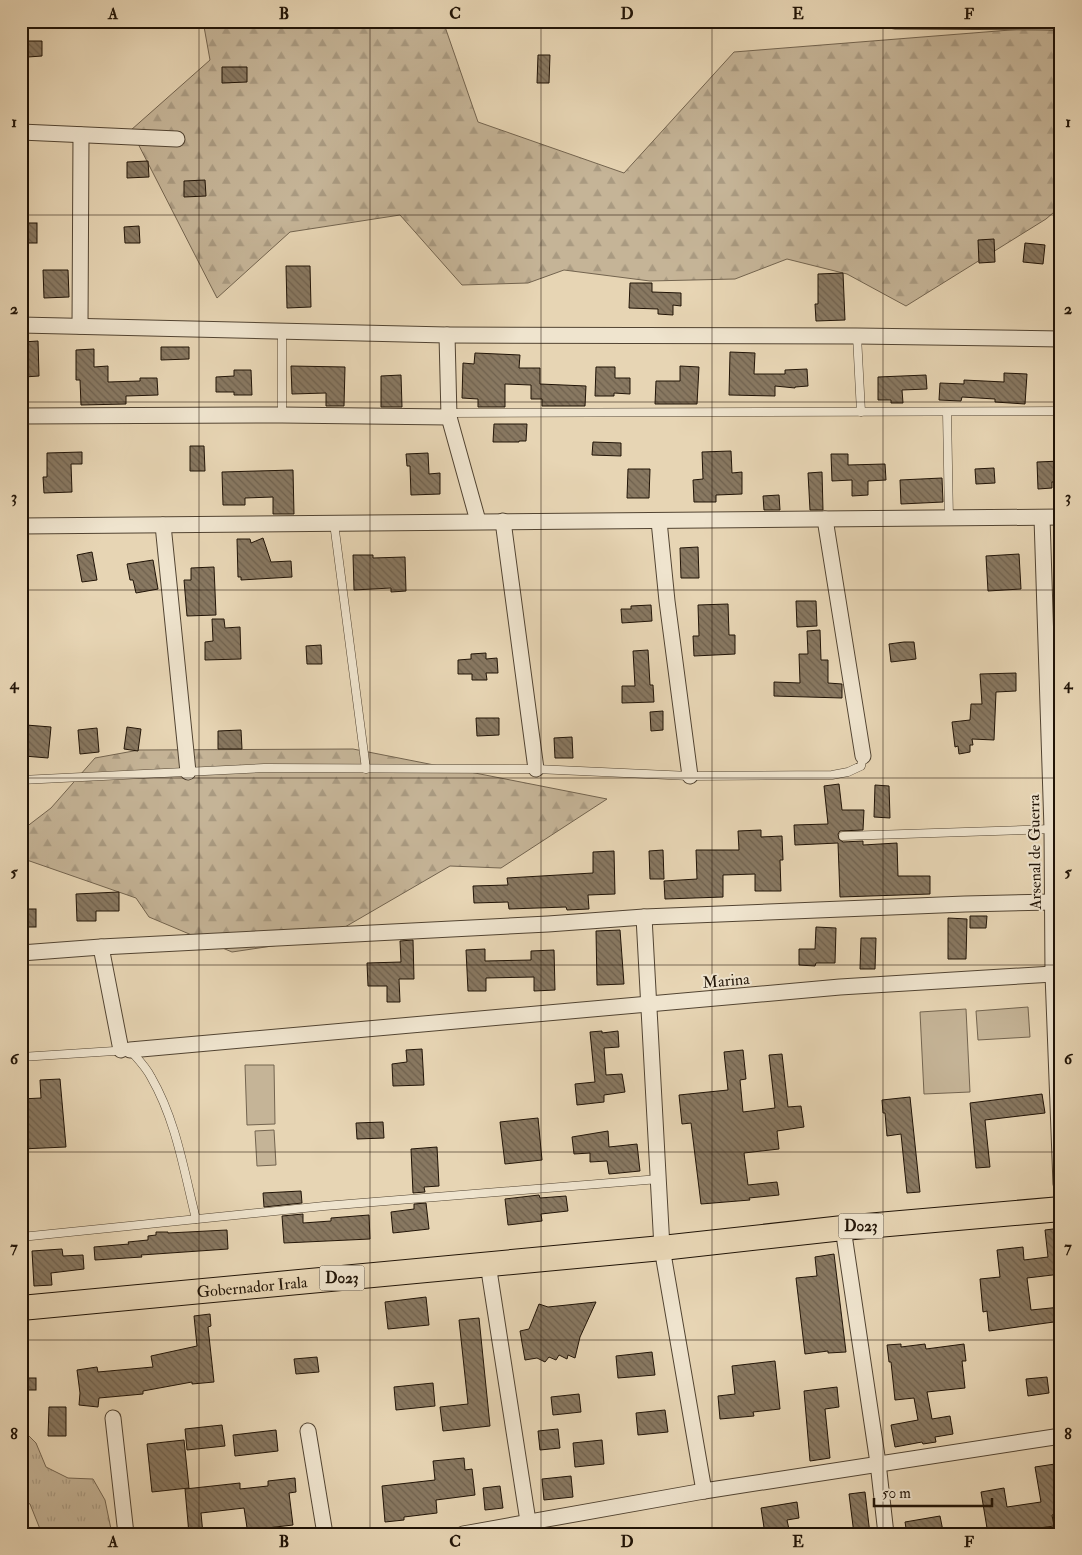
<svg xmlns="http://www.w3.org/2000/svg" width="1082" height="1555" viewBox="0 0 1082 1555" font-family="'IM FELL Double Pica',serif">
	<defs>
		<pattern id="grass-tufts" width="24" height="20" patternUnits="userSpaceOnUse" patternTransform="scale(1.25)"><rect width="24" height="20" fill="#c5b497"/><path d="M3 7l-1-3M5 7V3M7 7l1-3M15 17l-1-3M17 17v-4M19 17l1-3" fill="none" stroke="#a99a81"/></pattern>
		<pattern id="forest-firs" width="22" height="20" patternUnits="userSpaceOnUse" patternTransform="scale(1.25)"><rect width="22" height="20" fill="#c5b497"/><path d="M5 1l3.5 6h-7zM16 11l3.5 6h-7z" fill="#a99a81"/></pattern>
		<pattern id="building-back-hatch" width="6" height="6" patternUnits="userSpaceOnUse" patternTransform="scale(1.25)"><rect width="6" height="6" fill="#887861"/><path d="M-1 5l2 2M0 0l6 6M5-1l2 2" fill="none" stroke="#6f614e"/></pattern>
	</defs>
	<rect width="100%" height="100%" fill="#e7d5b4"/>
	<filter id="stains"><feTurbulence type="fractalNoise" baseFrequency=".004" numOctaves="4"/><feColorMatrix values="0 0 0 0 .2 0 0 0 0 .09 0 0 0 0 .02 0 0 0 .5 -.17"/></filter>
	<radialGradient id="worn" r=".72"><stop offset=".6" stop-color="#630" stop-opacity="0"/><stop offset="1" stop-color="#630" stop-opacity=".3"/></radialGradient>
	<path fill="url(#grass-tufts)" stroke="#73644f" d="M21,1428L36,1443L46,1467L68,1478L93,1479L105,1500L112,1534H42L30,1504L21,1499Z"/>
	<g fill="url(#forest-firs)" stroke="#73644f">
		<path d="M203,21H443L478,122L624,173L734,52L1023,29L1061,30V206L1046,219L906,306L847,274L787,259L735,279L650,281L564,270L528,283L462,285L400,215L290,232L217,298L131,130L210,60Z"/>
		<path d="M353,749L607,799L501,868L450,866L326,938L232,952L149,917L136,898L21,858V831L51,808L95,758L139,750Z"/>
	</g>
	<g fill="#c5b497" stroke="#73644f">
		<path d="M1028,1007L1030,1037L978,1040L976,1011Z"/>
		<path d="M966,1009L970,1092L924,1094L920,1012Z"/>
		<path d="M245,1065H274L275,1124L247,1125Z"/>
		<path d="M274,1130L276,1165L257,1166L255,1131Z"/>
	</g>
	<g fill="url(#building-back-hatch)" stroke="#211407">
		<path d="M28,41H42V56L28,57Z"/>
		<path d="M538,55H550L549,83H537Z"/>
		<path d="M222,67H247V82L222,83Z"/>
		<path d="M148,161L149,177L127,178V162Z"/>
		<path d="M205,180L206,196L184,197V181Z"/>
		<rect x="21" y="223" width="16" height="20"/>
		<path d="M139,226L140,243H125L124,227Z"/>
		<path d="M994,239L995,262L979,263L978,240Z"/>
		<path d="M1025,243L1045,245L1043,264L1023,262Z"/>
		<path d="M286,266H310L311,307L287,308Z"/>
		<path d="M43,270H68L69,297L44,298Z"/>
		<path d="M843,273L845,320L816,321L815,304H818V274Z"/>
		<path d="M630,283H652V292L681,293V306L673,305V315L658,314V309L629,308Z"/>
		<path d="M38,341L39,376L24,377L23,342Z"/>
		<path d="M161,347H189V359L161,360Z"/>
		<path d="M94,349V367L108,366V382L140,381V378H157L158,395L126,396V404L81,405L80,380H76V350Z"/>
		<path d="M730,352L755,353L754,374H785V370L807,369L808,386L795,387V388L775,386V396L729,395Z"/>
		<path d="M475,353L520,355L519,368H540V384L586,386L585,406H542V399H531V385L505,384V407H478V399L462,398L463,363L474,364Z"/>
		<path d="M291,366L345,367L344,406H326V393L292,394Z"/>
		<path d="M680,366L699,367L697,404H655L656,381H680Z"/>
		<path d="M596,367H615V378H630V394L614,393V396H595Z"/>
		<path d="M234,370H251L252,395H234V392H216V377L234,376Z"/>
		<path d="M1004,373L1027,374L1025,404L995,402V399L962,397L961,401L939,400L940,383L964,384V380L1004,382Z"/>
		<path d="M401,375L402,407H381V376Z"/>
		<path d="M926,375L927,389L902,390L903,403H891V400H878V377Z"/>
		<path d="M494,424H527L526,441H519V442H493Z"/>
		<path d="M593,442L621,443V456L592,455Z"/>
		<path d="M190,446H204L205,471H190Z"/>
		<path d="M731,451L732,473L742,472V494L716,495V502H694L693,480L703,479L702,452Z"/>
		<path d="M82,452V464H71L72,492L44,493L43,477H47V453Z"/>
		<path d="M428,453L429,474L440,473V494L411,495L410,466H407L406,454Z"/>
		<path d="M831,454H848V465L885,464L886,480L868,481V495L852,496V480L832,481Z"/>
		<path d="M1061,461V482H1052V488L1038,489L1037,462Z"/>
		<path d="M994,468L995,483L976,484L975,469Z"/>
		<path d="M628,469H650L649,498H627Z"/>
		<path d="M293,470L294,514H273V497L245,498V505H223L222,472Z"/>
		<path d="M822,472L823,510H810L808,473Z"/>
		<path d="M942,478L943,502L901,504L900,480Z"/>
		<path d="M779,495L780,510H764L763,496Z"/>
		<path d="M263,538L271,562L291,561L292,577L241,580V577H238L237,539H250L251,543Z"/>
		<path d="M698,547L699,578H681L680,548Z"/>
		<path d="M92,552L97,580L82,582L77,555Z"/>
		<path d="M1019,554L1021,589L988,591L986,556Z"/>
		<path d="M353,555H373V558L405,557L406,591L391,592V588L354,590Z"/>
		<path d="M153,560L158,589L136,593L133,580H130L127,564Z"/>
		<path d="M214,567L216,615L187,616L184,580H191V568Z"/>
		<path d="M796,601H816L817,626L797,627Z"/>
		<path d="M728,604L729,635H735V654L694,656L693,636H699L698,605Z"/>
		<path d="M651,605L652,621L622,623L621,609H631V606Z"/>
		<path d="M212,619H224L225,628L240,627L241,659L205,660V642L213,641Z"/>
		<path d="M820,630L821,660H828V683L842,684V698L774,696V682L800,683L799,654H808L807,631Z"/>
		<path d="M904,642H914L916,659L891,662L889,644Z"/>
		<path d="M321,645L322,664H307L306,646Z"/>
		<path d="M648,650L650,685H653L654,702L622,703V686H635L633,651Z"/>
		<path d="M486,653V659L497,658L498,673H486L487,680H472V674H458V660L471,659V654Z"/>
		<path d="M1016,673V691L996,692L994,740L972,739L973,745H970V752L959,754L958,746L955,747L952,722L970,720L971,704H982L980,674Z"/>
		<path d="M663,711V730L651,731L650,712Z"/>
		<path d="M476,718H499V735L477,736Z"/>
		<path d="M26,725L51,727L48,758L24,756Z"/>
		<path d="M127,727L141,729L138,751L124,749Z"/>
		<path d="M97,728L99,752L80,754L78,730Z"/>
		<path d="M241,730L242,749H218V731Z"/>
		<path d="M572,737L573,758H555L554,738Z"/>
		<path d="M839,784L842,810H864L863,830L840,831L838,834L839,839L843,842L863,841V845L897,843L898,876H930V894L840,897L838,843L795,845L794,825L828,824L824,786Z"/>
		<path d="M875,785L889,786L890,818L874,817Z"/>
		<path d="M761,830V837L782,836L783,860H780L781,891H755V874L723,875V897L665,899L664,881L697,879L696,850H739L738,831Z"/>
		<path d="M663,850L664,879H650L649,851Z"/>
		<path d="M614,851L615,894L588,895L589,909L567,910L566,907L509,909L508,902L474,903L473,886L508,885L507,878L593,873V852Z"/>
		<path d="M119,892V911H96V921H77L76,894Z"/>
		<rect x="21" y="909" width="15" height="18"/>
		<path d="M970,916H987L986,928H970Z"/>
		<path d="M948,918L967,919L966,959H948Z"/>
		<path d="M816,927L836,928L835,963H816L815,966L799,965V949H815Z"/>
		<path d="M620,930L624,984L597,985L596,931Z"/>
		<path d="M861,938H876L875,969H860Z"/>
		<path d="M413,940L414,979H399L400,1002H387V986H368L367,963L401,962L400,941Z"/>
		<path d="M485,949V961L531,960V951L554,950L555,990L534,991V977L486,978V991H468L466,950Z"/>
		<path d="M602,1031V1033L618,1031L619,1047L604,1048L606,1075L622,1074L625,1092L604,1095V1102L577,1105L575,1084L595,1082L590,1032Z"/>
		<path d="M422,1049L424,1085L393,1086L392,1064L407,1062L406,1050Z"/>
		<path d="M743,1050L746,1079L740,1080L743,1112L775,1108L769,1055L782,1054L788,1107L801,1106L804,1127L777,1131L779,1149L744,1153L748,1185L777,1182L779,1195L749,1198L750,1200L701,1204L691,1123L682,1124L679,1095L728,1090L724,1052Z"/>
		<path d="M60,1079L66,1147L21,1149V1099L41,1098L40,1080Z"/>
		<path d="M1042,1094L1045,1113L985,1120L990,1167L976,1168L970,1103Z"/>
		<path d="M910,1097L920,1192L907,1193L901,1134L887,1136L885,1113H883L882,1100Z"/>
		<path d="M538,1118L542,1160L505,1164L500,1122Z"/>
		<path d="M383,1122L384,1138L357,1139L356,1123Z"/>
		<path d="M608,1131L609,1147L637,1144L640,1171L609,1174L607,1161L590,1162V1153L574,1154L572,1137Z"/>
		<path d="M437,1147L439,1186L424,1187L425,1192L413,1193L411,1149Z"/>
		<path d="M301,1191L302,1203L264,1207L263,1193Z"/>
		<path d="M539,1195L540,1198L566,1196L568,1211L541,1214L542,1221L508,1225L505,1199Z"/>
		<path d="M426,1203L429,1229L393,1233L391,1212L414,1209V1204Z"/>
		<path d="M303,1214V1223L331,1221V1218L369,1215L370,1239L284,1243L282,1216Z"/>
		<path d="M1061,1228V1274L1027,1278L1031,1310L1061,1307V1321L989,1331L987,1311L983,1312L980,1279L1000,1277L997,1250L1023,1247L1024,1260L1048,1257L1045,1230Z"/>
		<path d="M227,1230L228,1249L141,1255L142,1257L95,1260L94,1247L129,1244L128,1242L148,1240V1236L156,1235V1232H168V1233Z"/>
		<path d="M62,1249L63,1256L83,1255L84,1269L51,1273L52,1285L34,1286L32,1251Z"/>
		<path d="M834,1254L846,1352L828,1353V1351L805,1354L796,1278L817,1276L815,1257Z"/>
		<path d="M426,1297L429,1325L388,1329L385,1302Z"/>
		<path d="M596,1302L580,1337L575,1358L568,1355L567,1359L559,1355L556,1360L549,1357L545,1362L537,1358L525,1360L520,1331L529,1329L539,1304L548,1307Z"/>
		<path d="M210,1314L211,1326L208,1327L214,1382L192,1384V1382L143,1391V1394L99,1398L98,1407L79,1405L80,1393L77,1370L97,1367L98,1372L153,1367L151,1356L197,1346L194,1316Z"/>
		<path d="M479,1318L490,1426L443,1431L440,1407L468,1404L459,1320Z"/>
		<path d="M901,1344V1347L925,1344L926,1349L964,1344L966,1361H962L965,1388L927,1392L932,1419L950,1416L953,1434L935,1437L936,1442L923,1444L922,1442L895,1447L891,1425L918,1420L914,1398L895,1400L891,1362H889L887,1345Z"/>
		<path d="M652,1352L655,1375L618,1378L616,1356Z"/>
		<path d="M317,1357L319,1372L296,1374L294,1359Z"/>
		<path d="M775,1361L780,1409L753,1412L754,1416L720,1419L718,1396L735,1394L732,1366Z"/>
		<path d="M1047,1377L1049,1393L1028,1396L1026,1379Z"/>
		<rect x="21" y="1378" width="15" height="12"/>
		<path d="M433,1383L435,1406L396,1410L394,1387Z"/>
		<path d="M837,1387L839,1407L825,1409L830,1458L810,1461L804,1391Z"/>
		<path d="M579,1394L581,1412L553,1415L551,1397Z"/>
		<path d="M49,1407H66V1436H48Z"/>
		<path d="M665,1410L668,1432L638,1435L636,1413Z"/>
		<path d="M222,1425L225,1446L187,1450L185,1429Z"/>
		<path d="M558,1429L560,1448L540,1450L538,1431Z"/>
		<path d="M276,1430L278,1451L235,1456L233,1435Z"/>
		<path d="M184,1440L189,1488L152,1492L147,1444Z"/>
		<path d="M602,1440L604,1464L575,1467L573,1443Z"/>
		<path d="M464,1458L465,1470L472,1469L475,1495L436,1500L437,1513L404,1517V1520L385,1522L382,1486L435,1480L433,1461Z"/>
		<path d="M1055,1464L1061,1493V1513L1052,1515L1054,1526L1039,1528L1040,1534H988L981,1492L1004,1488L1007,1507L1041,1502L1035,1467Z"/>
		<path d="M571,1476L573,1497L544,1500L542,1479Z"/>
		<path d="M295,1478L296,1492L289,1493L293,1525L267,1528L268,1534H248L244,1508L201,1513L203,1534H189L185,1489L240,1483V1489L268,1486V1481Z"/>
		<path d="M500,1486L503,1508L485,1510L483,1488Z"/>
		<path d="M865,1492L870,1534H854L849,1494Z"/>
		<path d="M797,1502L799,1518L787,1520L790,1534H765L761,1508Z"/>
		<path d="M940,1516L943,1531L929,1534H907L905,1522Z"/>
	</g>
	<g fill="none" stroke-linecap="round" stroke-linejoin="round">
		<g stroke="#524432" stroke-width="9">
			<g id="service">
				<path d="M857,336L861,412"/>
				<path d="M947,412L949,519"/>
				<path d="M449,413L1061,411"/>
				<path d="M282,415V332"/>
				<path d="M334,523L366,769"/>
				<path d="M21,780L264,768L536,769L690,776L832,775L848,772L861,766L863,756"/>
				<path d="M843,836L1052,829"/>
				<path d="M21,1057L130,1050C137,1058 146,1067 151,1077C176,1120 184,1171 196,1219"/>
				<path d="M21,1237L324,1206L659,1179"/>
			</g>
		</g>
		<g stroke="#524432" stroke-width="17">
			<g id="minor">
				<path d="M895,21L1061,22"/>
				<path d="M21,132L177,139"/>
				<path d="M21,325L447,335L857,336L1061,339"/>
				<path d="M80,326L81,135"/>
				<path d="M447,335L449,417L478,521"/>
				<path d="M21,416L282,415L449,417"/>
				<path d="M1042,518L1052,829L1053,974L1061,1184"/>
				<path d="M825,519L863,756"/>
				<path d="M503,521L536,769"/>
				<path d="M659,521L667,601L690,776"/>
				<path d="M163,525L188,772"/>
				<path d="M21,526L1061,517"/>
				<path d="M644,917L662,1248L704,1491"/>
				<path d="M101,947L121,1050"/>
				<path d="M21,953L101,947L548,924L644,917L965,904L1053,902"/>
				<path d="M130,1050L840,987L1053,974"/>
				<path d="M843,1228L878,1463L886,1534"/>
				<path d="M488,1264L530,1534"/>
				<path d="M113,1418L126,1534"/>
				<path d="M308,1431L325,1534"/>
				<path d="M463,1534L704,1491L1061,1436"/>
			</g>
		</g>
		<g stroke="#211407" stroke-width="26">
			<g id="primary">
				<path id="s1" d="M21,1308L662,1248L843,1228L1061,1209"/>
			</g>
		</g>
		<use href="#service" stroke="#efe4ce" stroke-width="8"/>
		<use href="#minor" stroke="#efe4ce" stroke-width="15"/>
		<use href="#primary" stroke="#e7d5b4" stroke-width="24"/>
	</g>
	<path fill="none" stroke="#211407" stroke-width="1" stroke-opacity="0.55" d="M199,21V1534M370,21V1534M541,21V1534M712,21V1534M883,21V1534M21,215H1061M21,402H1061M21,590H1061M21,778H1061M21,965H1061M21,1152H1061M21,1340H1061"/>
	<g text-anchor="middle" stroke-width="4" stroke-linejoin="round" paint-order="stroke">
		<g fill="#efe4ce" stroke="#5f5243" stroke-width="1">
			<rect x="838.5" y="1213.5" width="45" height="25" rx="4"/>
			<rect x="319.5" y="1265.5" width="45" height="25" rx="4"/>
		</g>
		<g font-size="15" font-weight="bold" fill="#211407">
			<text x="861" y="1231">D023</text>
			<text x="342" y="1283">D023</text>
		</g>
		<g font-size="16" fill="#211407" stroke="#efe4ce">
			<text transform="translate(1034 852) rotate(-91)" y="6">Arsenal de Guerra</text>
			<text transform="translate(726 980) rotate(-5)" y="6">Marina</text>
			<text dy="6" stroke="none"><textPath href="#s1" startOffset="232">Gobernador Irala</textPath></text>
		</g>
	</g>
	<rect width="1082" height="1555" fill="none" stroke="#e7d5b4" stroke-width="55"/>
	<path d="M874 1498v8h118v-8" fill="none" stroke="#211407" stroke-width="2.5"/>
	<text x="882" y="1498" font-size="15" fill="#211407" stroke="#efe4ce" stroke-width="4" paint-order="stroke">50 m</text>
	<rect x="28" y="28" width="1026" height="1500" fill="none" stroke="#211407" stroke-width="2"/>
	<g font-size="16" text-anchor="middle" font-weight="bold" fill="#211407">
		<text x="113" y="19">A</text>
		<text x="284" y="19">B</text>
		<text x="455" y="19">C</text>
		<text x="627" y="19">D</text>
		<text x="798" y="19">E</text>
		<text x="969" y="19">F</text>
		<text x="14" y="127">1</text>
		<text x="1068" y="127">1</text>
		<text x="14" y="314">2</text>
		<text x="1068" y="314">2</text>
		<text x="14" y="502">3</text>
		<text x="1068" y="502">3</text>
		<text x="14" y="689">4</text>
		<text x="1068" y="689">4</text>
		<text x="14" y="877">5</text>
		<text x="1068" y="877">5</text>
		<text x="14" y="1064">6</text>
		<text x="1068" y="1064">6</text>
		<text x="14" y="1252">7</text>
		<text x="1068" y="1252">7</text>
		<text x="14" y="1439">8</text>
		<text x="1068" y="1439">8</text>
		<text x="113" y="1547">A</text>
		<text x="284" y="1547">B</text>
		<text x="455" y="1547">C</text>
		<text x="627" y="1547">D</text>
		<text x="798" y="1547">E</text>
		<text x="969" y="1547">F</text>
	</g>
	<rect width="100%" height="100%" filter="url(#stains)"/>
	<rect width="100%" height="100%" fill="url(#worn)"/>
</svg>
